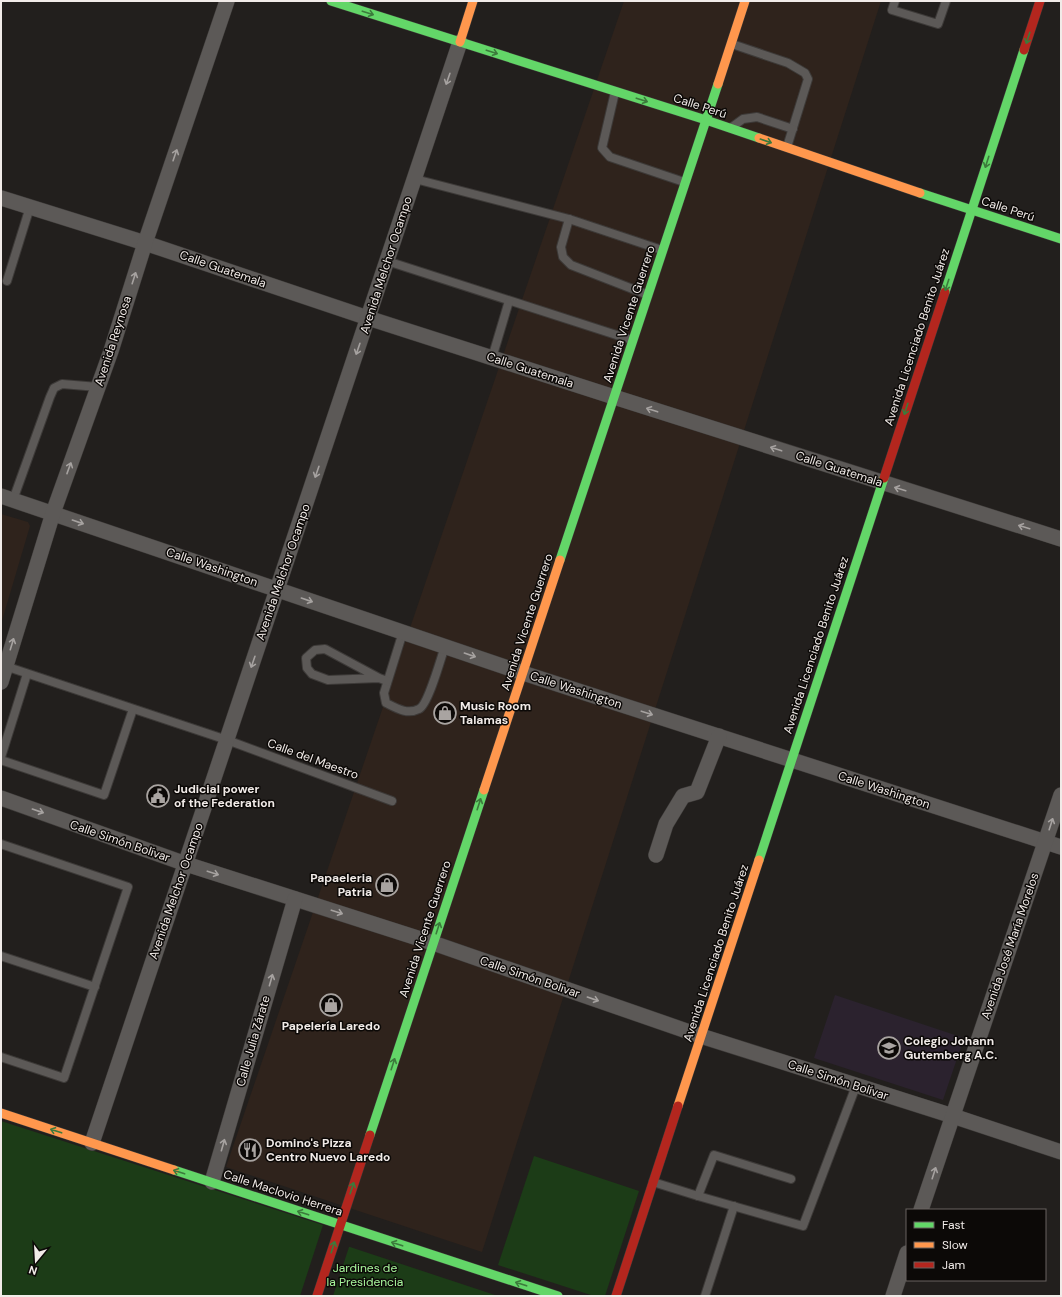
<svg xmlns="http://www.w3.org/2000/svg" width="1062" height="1297" viewBox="0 0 1062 1297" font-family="'DM Sans',sans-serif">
	<rect width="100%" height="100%" fill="#221f1d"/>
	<g fill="#2f231c">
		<path d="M624,1H881L482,1252L226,1167Z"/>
		<path d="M1,514L28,522L30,526L1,624Z"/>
	</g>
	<path fill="#2b222e" d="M835,995L964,1038L943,1100L814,1058Z"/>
	<g fill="#1c3c17">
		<path d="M1,1121L323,1225L300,1296H1Z"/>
		<path d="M534,1156L639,1191L605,1296H594L498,1265Z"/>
		<path d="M349,1247H350L498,1296H333Z"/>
	</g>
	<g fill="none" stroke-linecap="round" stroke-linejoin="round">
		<g stroke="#3d3a38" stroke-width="10">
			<g id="lane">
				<path d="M895,1L892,10L938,24L946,1"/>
				<path d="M732,44L788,63L805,73L808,79L787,147"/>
				<path d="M615,92L602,148L610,157L684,182"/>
				<path d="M732,127L743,119L757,117L793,129"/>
				<path d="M415,179L569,219L662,250"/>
				<path d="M569,219L561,247L563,257L571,265L648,295"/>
				<path d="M387,261L632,340"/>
				<path d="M7,281L30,207"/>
				<path d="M492,358L509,301"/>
				<path d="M13,500L50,397L54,388L62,384L98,387"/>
				<path d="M403,632L384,693L386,703C396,708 407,715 419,709C428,705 441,658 445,646"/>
				<path d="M5,666L227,740L392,801"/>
				<path d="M379,678L328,680L312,674L307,668L306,658L315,650L325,649L379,678L387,681"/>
				<path d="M1,757L27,674"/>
				<path d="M1,760L104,795L133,709"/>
				<path d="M1,844L128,887L64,1078L1,1057"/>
				<path d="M1,956L95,987"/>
				<path d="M791,1179L714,1155L698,1196L803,1226L856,1086"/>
				<path d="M653,1182L698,1196"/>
				<path d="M705,1296L734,1206"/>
			</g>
		</g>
		<g stroke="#3d3a38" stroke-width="16">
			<g id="street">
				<path d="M1,198L145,243L368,318L614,397L1061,539"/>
				<path d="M1,496L523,673L1061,847"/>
				<path d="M1,682L53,513L111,351L145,243L227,1"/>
				<path d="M1,798L186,864L433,943L701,1036L953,1116L1061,1152"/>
				<path d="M656,855L666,824L683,796L697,792L719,736"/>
				<path d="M92,1143L460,42"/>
				<path d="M212,1182L295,899"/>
				<path d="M921,1210L1061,795"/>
				<path d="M893,1296L907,1253"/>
			</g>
		</g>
		<g stroke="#3d3a38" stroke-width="10">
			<g id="fast">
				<path d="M331,1L706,120L759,138"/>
				<path d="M920,193L1061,239"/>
				<path d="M945,292L1024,50"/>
				<path d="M560,560L718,84"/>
				<path d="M759,860L884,478"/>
				<path d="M370,1135L484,790"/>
				<path d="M174,1170L558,1296"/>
			</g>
		</g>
		<g stroke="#3d3a38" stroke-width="10">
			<g id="slow">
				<path d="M460,42L473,1"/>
				<path d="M718,84L745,1"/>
				<path d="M759,138L920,193"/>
				<path d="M484,790L560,560"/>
				<path d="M678,1106L759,860"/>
				<path d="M1,1113L174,1170"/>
			</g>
		</g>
		<g stroke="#3d3a38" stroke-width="10">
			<g id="jam">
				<path d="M1024,50L1040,1"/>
				<path d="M884,478L945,292"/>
				<path d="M317,1296L370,1135"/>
				<path d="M616,1296L678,1106"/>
			</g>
		</g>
		<use href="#lane" stroke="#5c5957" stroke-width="8"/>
		<use href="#street" stroke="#5c5957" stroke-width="15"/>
		<use href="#fast" stroke="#63d668" stroke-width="9"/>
		<use href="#slow" stroke="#ff974d" stroke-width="9"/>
		<use href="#jam" stroke="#b3261e" stroke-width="9"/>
	</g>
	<defs><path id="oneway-shaft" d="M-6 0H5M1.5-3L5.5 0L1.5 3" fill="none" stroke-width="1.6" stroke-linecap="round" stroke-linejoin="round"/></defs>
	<g stroke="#3c7a3c">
		<use href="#oneway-shaft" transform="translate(368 13) rotate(18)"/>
		<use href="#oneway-shaft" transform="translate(1028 38) rotate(108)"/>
		<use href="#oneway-shaft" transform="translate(492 52) rotate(18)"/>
		<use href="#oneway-shaft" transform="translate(642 100) rotate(18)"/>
		<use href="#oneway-shaft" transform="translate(766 141) rotate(19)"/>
		<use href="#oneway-shaft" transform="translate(987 162) rotate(108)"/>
		<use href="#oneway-shaft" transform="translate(947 285) rotate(108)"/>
		<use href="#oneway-shaft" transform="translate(906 409) rotate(108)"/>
		<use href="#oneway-shaft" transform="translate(479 804) rotate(-72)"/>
		<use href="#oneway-shaft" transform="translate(438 928) rotate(-72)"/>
		<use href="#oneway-shaft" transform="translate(393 1064) rotate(-72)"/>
		<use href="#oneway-shaft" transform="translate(56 1131) rotate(-162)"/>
		<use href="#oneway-shaft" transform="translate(179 1172) rotate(-162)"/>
		<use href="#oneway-shaft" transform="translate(352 1188) rotate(-72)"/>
		<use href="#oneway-shaft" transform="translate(303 1213) rotate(-162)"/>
		<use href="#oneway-shaft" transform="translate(397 1244) rotate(-162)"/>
		<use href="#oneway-shaft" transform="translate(333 1247) rotate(-72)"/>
		<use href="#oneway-shaft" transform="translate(521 1284) rotate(-162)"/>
	</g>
	<g stroke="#a6a2a0">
		<use href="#oneway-shaft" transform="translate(448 79) rotate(109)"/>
		<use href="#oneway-shaft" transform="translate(175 155) rotate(-71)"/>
		<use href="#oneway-shaft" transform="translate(134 278) rotate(-72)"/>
		<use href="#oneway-shaft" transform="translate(358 349) rotate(109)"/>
		<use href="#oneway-shaft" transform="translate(652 410) rotate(-162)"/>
		<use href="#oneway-shaft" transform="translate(776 449) rotate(-162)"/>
		<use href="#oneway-shaft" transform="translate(69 468) rotate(-70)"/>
		<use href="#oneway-shaft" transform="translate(317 472) rotate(109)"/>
		<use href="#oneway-shaft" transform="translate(900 489) rotate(-163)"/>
		<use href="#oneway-shaft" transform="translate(78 522) rotate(19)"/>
		<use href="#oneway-shaft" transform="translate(1024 527) rotate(-163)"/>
		<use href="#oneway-shaft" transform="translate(307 600) rotate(19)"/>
		<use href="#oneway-shaft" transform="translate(12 644) rotate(-73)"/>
		<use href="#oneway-shaft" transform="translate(470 655) rotate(19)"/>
		<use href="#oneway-shaft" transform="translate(253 662) rotate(109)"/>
		<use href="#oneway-shaft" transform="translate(647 713) rotate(18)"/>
		<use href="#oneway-shaft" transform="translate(38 811) rotate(19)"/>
		<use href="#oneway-shaft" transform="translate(1051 824) rotate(-72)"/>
		<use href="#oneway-shaft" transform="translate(213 873) rotate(18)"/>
		<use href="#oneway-shaft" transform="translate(337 912) rotate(18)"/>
		<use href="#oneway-shaft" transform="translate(271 980) rotate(-74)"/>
		<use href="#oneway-shaft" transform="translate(593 999) rotate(19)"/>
		<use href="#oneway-shaft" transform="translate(223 1145) rotate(-74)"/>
		<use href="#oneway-shaft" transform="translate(934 1173) rotate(-72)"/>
	</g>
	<defs>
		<g id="shop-ring" transform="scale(1.15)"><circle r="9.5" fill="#0c0907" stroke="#a9a4a1" stroke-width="1.5"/><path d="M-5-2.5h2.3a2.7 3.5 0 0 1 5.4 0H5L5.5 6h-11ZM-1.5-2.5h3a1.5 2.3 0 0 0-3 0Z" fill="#a9a4a1"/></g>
		<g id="civic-ring" transform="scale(1.15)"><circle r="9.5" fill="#0c0907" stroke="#a9a4a1" stroke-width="1.5"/><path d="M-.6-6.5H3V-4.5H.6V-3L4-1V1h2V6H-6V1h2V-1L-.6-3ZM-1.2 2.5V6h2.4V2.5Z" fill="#a9a4a1"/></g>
		<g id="school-ring" transform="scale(1.15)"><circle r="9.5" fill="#0c0907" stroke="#a9a4a1" stroke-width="1.5"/><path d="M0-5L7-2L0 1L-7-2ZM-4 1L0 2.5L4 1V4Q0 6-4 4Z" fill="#a9a4a1"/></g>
		<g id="restaurant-ring" transform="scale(1.15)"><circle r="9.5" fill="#0c0907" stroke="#a9a4a1" stroke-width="1.5"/><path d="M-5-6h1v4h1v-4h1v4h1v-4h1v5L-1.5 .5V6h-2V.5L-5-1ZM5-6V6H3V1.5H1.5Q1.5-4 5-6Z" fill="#a9a4a1"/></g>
	</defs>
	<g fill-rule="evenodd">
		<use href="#shop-ring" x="445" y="713"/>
		<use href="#civic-ring" x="158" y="796"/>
		<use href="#shop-ring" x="387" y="885"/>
		<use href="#shop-ring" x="331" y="1005"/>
		<use href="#school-ring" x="889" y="1048"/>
		<use href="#restaurant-ring" x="250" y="1150"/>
	</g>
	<g text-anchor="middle" stroke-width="3" stroke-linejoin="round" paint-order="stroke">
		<g font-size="12" fill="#f1ebe8" stroke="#0c0907">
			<text transform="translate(700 106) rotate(18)" y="4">Calle Perú</text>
			<text transform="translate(1008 209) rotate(18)" y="4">Calle Perú</text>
			<text transform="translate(386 265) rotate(-72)" y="4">Avenida Melchor Ocampo</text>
			<text transform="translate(223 269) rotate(19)" y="4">Calle Guatemala</text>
			<text transform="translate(629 314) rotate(-72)" y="4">Avenida Vicente Guerrero</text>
			<text transform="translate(917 337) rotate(-72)" y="4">Avenida Licenciado Benito Juárez</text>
			<text transform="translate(113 341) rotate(-72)" y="4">Avenida Reynosa</text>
			<text transform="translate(530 370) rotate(18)" y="4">Calle Guatemala</text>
			<text transform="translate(839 469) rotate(18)" y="4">Calle Guatemala</text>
			<text transform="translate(212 567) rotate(19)" y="4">Calle Washington</text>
			<text transform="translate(283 572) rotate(-71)" y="4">Avenida Melchor Ocampo</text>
			<text transform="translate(527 622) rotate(-72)" y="4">Avenida Vicente Guerrero</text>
			<text transform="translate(816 645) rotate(-72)" y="4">Avenida Licenciado Benito Juárez</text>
			<text transform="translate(576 690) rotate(18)" y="4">Calle Washington</text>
			<text transform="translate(313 759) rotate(20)" y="4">Calle del Maestro</text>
			<text transform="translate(884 790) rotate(18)" y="4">Calle Washington</text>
			<text transform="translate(120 841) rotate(19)" y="4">Calle Simón Bolívar</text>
			<text transform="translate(176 891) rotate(-71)" y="4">Avenida Melchor Ocampo</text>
			<text transform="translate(425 929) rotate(-72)" y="4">Avenida Vicente Guerrero</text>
			<text transform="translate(1010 946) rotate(-71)" y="4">Avenida José María Morelos</text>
			<text transform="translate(716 953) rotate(-72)" y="4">Avenida Licenciado Benito Juárez</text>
			<text transform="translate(530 977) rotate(19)" y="4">Calle Simón Bolívar</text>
			<text transform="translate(253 1041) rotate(-74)" y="4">Calle Julia Zárate</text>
			<text transform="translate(838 1080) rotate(18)" y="4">Calle Simón Bolívar</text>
			<text transform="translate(283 1193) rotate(18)" y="4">Calle Maclovio Herrera</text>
		</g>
		<g font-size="12" font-weight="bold" fill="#f1ebe8" stroke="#0c0907" text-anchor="start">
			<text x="460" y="710">Music Room<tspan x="460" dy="14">Talamas</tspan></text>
			<text x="174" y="793">Judicial power<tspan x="174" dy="14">of the Federation</tspan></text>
			<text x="372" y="882" text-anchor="end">Papaeleria<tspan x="372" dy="14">Patria</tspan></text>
			<text x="331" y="1030" text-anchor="middle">Papelería Laredo</text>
			<text x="904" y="1045">Colegio Johann<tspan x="904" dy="14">Gutemberg A.C.</tspan></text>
			<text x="266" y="1147">Domino's Pizza<tspan x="266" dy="14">Centro Nuevo Laredo</tspan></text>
		</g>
		<g font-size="12" fill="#a7f69b" stroke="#0c0907">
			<text x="365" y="1272">Jardines de<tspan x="365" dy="14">la Presidencia</tspan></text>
		</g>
	</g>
	<rect width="1062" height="1297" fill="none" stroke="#f1ebe8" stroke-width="4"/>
	<rect x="906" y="1209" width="140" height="72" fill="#0c0907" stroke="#686361"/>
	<rect x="914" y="1222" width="20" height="6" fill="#63d668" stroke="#686361"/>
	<text x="942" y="1229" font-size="12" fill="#f1ebe8">Fast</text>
	<rect x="914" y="1242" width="20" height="6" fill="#ff974d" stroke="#686361"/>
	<text x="942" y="1249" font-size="12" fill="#f1ebe8">Slow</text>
	<rect x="914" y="1262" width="20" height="6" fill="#b3261e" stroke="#686361"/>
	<text x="942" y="1269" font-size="12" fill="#f1ebe8">Jam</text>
	<g transform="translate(36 1261) rotate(198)" stroke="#0c0907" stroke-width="3" paint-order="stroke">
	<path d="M0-3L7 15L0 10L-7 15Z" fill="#f1ebe8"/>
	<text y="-6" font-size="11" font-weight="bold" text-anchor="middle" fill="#f1ebe8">N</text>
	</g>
</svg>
